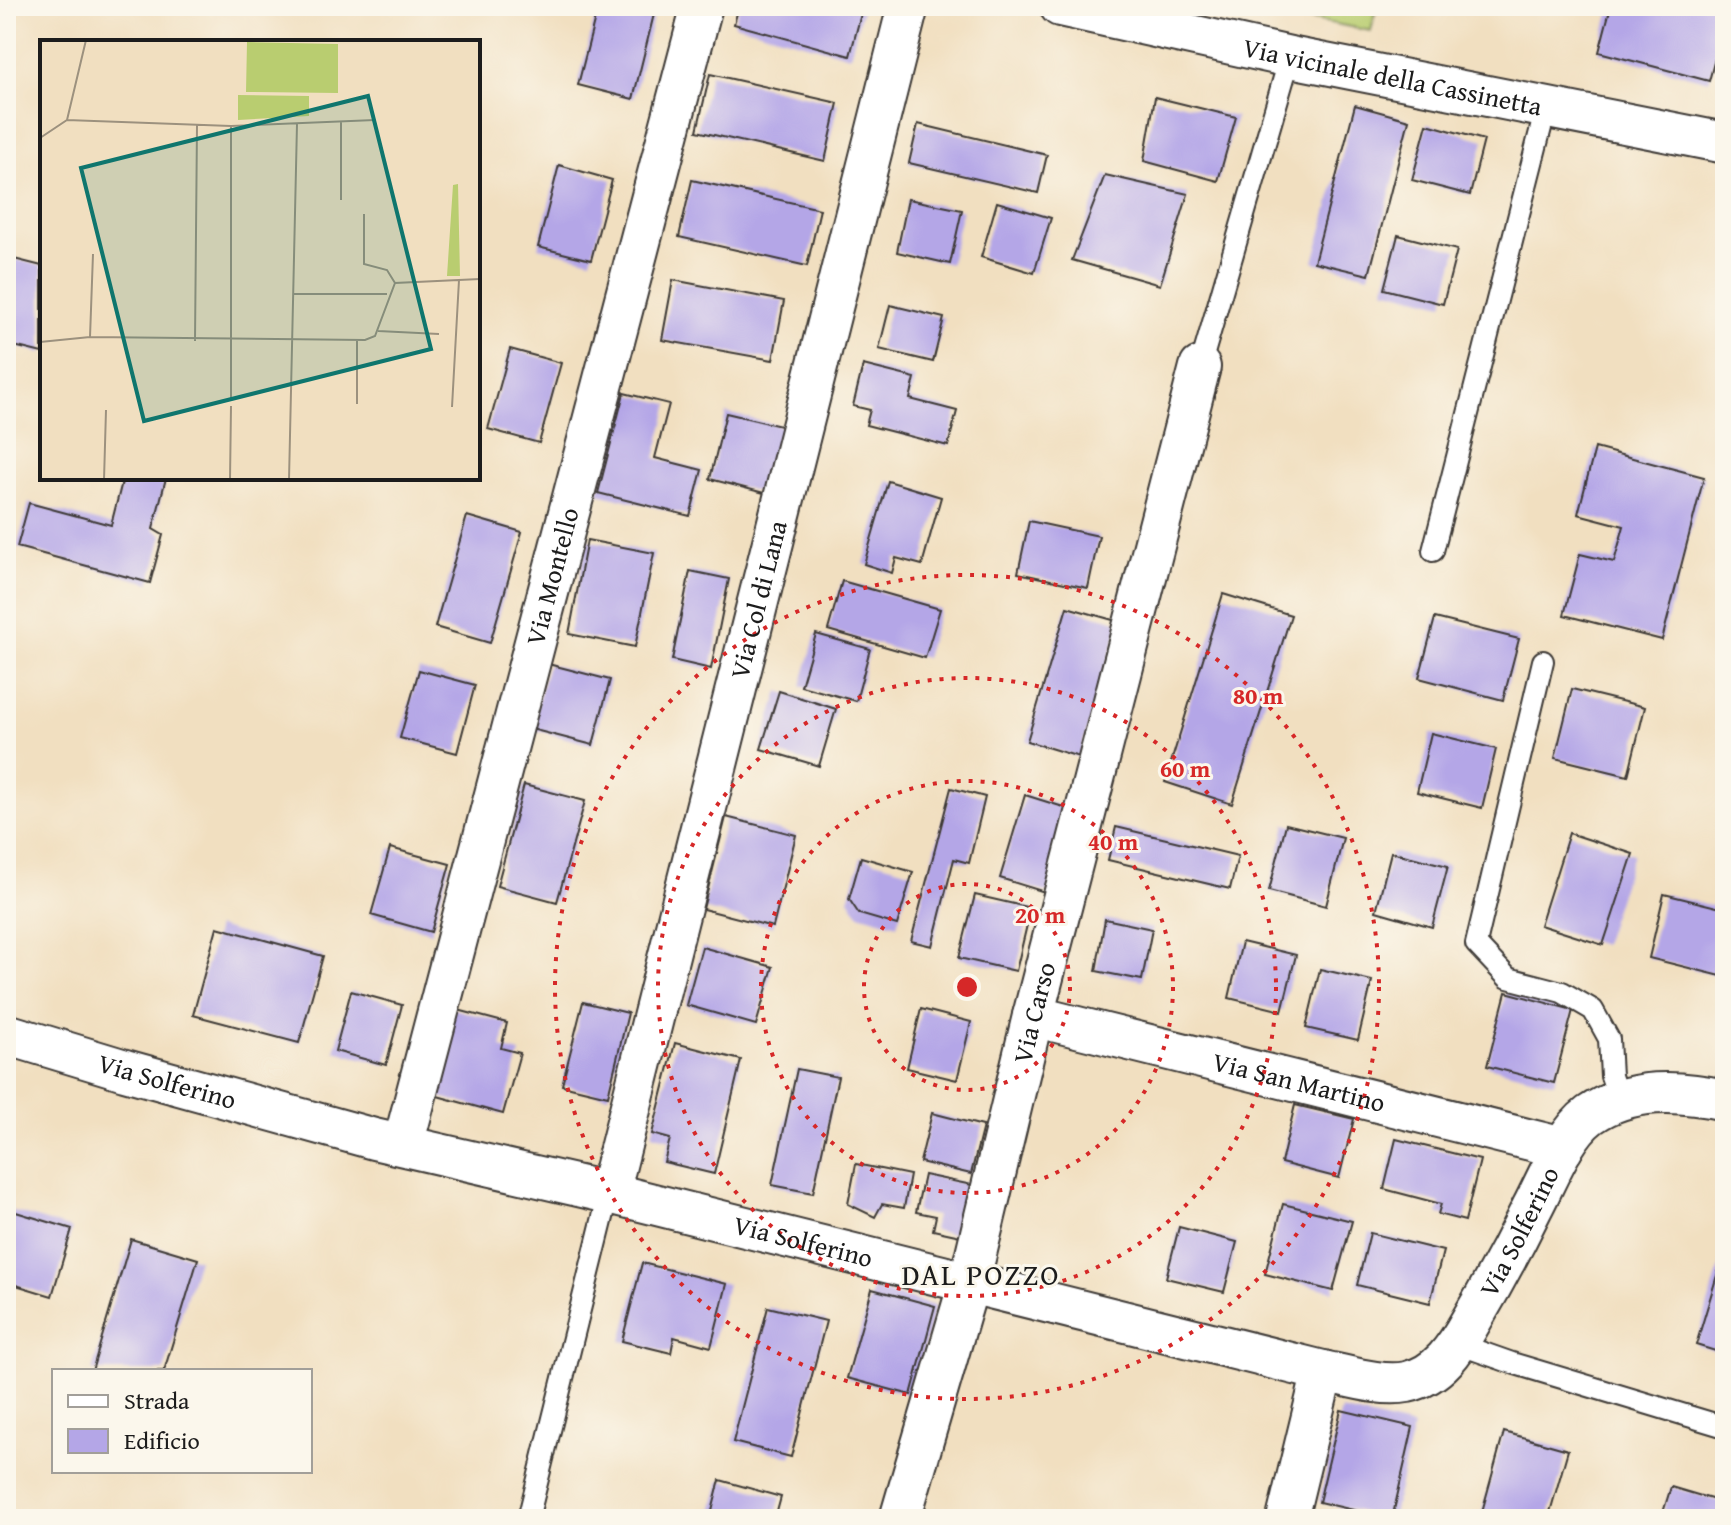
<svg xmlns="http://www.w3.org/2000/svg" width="1731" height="1525" viewBox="0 0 1731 1525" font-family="'Gentium Book Plus',serif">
	<rect width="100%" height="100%" fill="#fbf7ec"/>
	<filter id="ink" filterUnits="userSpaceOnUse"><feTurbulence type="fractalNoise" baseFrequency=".0125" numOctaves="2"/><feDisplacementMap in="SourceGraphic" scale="16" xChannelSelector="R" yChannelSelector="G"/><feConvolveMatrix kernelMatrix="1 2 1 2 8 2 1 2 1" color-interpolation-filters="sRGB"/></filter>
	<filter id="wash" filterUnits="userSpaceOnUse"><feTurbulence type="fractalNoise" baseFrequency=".006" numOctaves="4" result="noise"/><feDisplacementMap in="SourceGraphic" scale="32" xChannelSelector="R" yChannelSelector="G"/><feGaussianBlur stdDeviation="1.8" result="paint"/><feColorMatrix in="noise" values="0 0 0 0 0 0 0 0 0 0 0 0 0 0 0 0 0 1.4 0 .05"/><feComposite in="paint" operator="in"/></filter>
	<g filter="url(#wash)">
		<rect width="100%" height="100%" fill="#f1dfc0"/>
		<path fill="#b9cd70" stroke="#6a7446" stroke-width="2" d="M1243,6H1377L1371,31Z"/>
		<g id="blocks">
			<g fill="#b4a6e7">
				<path d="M598,6H656L633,99L578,85Z"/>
				<path d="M739,6H863L850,56L734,24Z"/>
				<path d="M1611,6H1725V21L1709,81L1599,52Z"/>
				<path d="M710,74L838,103L825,161L697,131Z"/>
				<path d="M1155,97L1236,117L1218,181L1144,161Z"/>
				<path d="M1355,105L1409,120L1369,275L1314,262Z"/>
				<path d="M918,124L1047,155L1038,193L909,163Z"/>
				<path d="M1427,124L1484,140L1470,195L1412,180Z"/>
				<path d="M559,165L612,180L591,260L538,247Z"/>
				<path d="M1105,175L1188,194L1160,285L1072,260Z"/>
				<path d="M692,180L820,209L807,266L679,237Z"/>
				<path d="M908,199L962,210L950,264L897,252Z"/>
				<path d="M997,202L1051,218L1034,273L981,257Z"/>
				<path d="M1398,235L1457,250L1443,304L1384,289Z"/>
				<path d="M6,257L42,266V353L6,344Z"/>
				<path d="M673,280L784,301L773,360L662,340Z"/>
				<path d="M890,305L944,318L933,362L879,349Z"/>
				<path d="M510,349L561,363L539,443L488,429Z"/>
				<path d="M863,365L915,378L910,399L957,411L948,446L866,425L870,410L853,406Z"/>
				<path d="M624,393L669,404L655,458L702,470L690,516L598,493Z"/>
				<path d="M726,413L785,427L768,494L710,479Z"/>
				<path d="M1595,448L1704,477L1662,640L1564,615L1580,554L1614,562L1624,526L1578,514Z"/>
				<path d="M123,478H166L153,529L163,535L150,583L17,547L29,503L111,525Z"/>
				<path d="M888,481L941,497L922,565L896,558L892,573L864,564Z"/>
				<path d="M467,516L522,532L490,643L435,627Z"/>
				<path d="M1029,521L1099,536L1088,588L1018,573Z"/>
				<path d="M587,540L654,553L635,647L569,634Z"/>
				<path d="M690,571L729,579L711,669L672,660Z"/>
				<path d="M842,581L940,609L925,658L828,630Z"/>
				<path d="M1223,594L1291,615L1232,804L1165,782Z"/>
				<path d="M1067,607L1120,622L1079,757L1027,741Z"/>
				<path d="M1435,618L1519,639L1503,700L1419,678Z"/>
				<path d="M816,634L870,649L856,701L801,686Z"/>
				<path d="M548,664L610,680L593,745L531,729Z"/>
				<path d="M419,670L475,685L457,753L400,738Z"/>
				<path d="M1572,689L1645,707L1628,776L1555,758Z"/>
				<path d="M779,691L836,709L819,766L761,749Z"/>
				<path d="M1431,733L1496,749L1482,808L1417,792Z"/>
				<path d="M524,785L585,801L557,902L497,886Z"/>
				<path d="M951,788L985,797L969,863L954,859L932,946L911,941Z"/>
				<path d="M1025,795L1073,810L1048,893L1000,878Z"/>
				<path d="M726,817L796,835L773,927L703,909Z"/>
				<path d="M1286,824L1343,838L1326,906L1269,891Z"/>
				<path d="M1116,827L1238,856L1230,889L1108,860Z"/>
				<path d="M1569,833L1633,854L1603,945L1540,925Z"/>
				<path d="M390,848L450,864L431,932L371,915Z"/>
				<path d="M1391,852L1448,866L1432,927L1376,911Z"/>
				<path d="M861,857L913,872L897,925L859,914L849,899Z"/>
				<path d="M1664,894L1725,909V977L1649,958Z"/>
				<path d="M975,895L1031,908L1016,971L959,958Z"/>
				<path d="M1105,919L1152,929L1142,980L1096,971Z"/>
				<path d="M217,927L323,956L299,1043L193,1015Z"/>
				<path d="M1242,942L1296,955L1282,1011L1229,998Z"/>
				<path d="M702,947L773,967L756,1025L686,1005Z"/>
				<path d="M1320,969L1372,981L1358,1040L1306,1028Z"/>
				<path d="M351,991L402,1005L386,1065L335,1051Z"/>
				<path d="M1506,992L1573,1010L1554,1083L1487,1066Z"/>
				<path d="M583,1002L628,1013L608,1096L562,1085Z"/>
				<path d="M454,1009L507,1023L501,1048L520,1053L503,1114L430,1094Z"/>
				<path d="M921,1009L971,1022L957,1080L907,1068Z"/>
				<path d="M675,1043L741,1060L714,1174L664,1162L670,1139L652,1134Z"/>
				<path d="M797,1069L838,1077L813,1193L772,1185Z"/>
				<path d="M1295,1105L1354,1119L1339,1178L1281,1163Z"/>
				<path d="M932,1113L983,1126L971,1174L920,1162Z"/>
				<path d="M1396,1139L1480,1160L1465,1221L1438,1214L1441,1204L1384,1189Z"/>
				<path d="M856,1164L910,1175L904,1208L882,1204L875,1217L848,1204Z"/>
				<path d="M924,1175L977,1186L965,1237L933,1230L936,1216L916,1212Z"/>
				<path d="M1283,1204L1352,1221L1333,1291L1265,1274Z"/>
				<path d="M6,1209L72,1229L52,1296L6,1282Z"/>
				<path d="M1179,1227L1237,1242L1224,1292L1166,1278Z"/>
				<path d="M1370,1233L1443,1251L1430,1303L1357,1285Z"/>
				<path d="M131,1239L198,1259L164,1371H92Z"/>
				<path d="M1724,1252H1725V1354L1696,1345Z"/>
				<path d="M642,1263L727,1284L711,1347L674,1337L671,1353L622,1341Z"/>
				<path d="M872,1289L935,1306L911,1395L847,1378Z"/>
				<path d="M768,1307L826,1321L791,1457L733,1442Z"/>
				<path d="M1341,1410L1413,1427L1392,1519L1319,1502Z"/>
				<path d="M1504,1432L1568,1450L1548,1519H1480Z"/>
				<path d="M720,1480L781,1497L775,1519H710Z"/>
				<path d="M1671,1487L1725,1503V1519H1661Z"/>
			</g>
		</g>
	</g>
	<g filter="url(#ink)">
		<use href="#blocks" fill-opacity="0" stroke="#3c3935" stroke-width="2"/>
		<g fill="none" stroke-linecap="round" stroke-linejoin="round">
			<g stroke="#3c3935" stroke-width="24">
				<g id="service">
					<path d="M1200,367L1290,57"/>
					<path d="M1433,551L1546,108"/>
					<path d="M1543,661L1476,944L1508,978L1562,992L1593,1010L1609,1039L1611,1076L1619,1099"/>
					<path d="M1458,1344L1512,1363L1725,1427"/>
					<path d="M528,1519L609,1193"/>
				</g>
			</g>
			<g stroke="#3c3935" stroke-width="44">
				<g id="minor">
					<path id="s1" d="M1060,6L1290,57L1725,143"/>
					<path id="s2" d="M1033,1016L1563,1148"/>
					<path id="s3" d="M6,1034L125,1070L374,1139L609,1193L1323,1371C1348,1376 1381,1387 1407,1382C1439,1375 1456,1348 1471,1321C1493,1284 1513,1247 1532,1208C1547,1180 1564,1134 1590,1115C1630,1087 1680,1090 1725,1100"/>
					<path id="s4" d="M403,1145L702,6"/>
					<path id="s5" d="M609,1193L908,6"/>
					<path id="s6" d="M900,1519L969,1283L1033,1016L1200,367"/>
					<path d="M1287,1519L1323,1371"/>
				</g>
			</g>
			<use href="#service" stroke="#fff" stroke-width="20"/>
			<use href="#minor" stroke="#fff" stroke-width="40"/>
		</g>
	</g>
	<g fill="none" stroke="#d62828" stroke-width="4" stroke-dasharray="4 8">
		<circle cx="967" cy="987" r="103"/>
		<circle cx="967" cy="987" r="206"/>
		<circle cx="967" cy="987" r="309"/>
		<circle cx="967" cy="987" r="412"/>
	</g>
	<g text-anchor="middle" stroke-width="6" stroke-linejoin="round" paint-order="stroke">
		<g font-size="26" fill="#1c1c1c" stroke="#fbf7ec">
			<text dy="9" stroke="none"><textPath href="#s1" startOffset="340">Via vicinale della Cassinetta</textPath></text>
			<text dy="9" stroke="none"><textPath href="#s4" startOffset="588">Via Montello</textPath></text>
			<text dy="9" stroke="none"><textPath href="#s5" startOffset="612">Via Col di Lana</textPath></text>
			<text dy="9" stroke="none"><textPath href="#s6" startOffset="524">Via Carso</textPath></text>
			<text dy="9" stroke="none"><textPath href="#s3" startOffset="168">Via Solferino</textPath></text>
			<text dy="9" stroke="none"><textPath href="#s2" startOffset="274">Via San Martino</textPath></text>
			<text dy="9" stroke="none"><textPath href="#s3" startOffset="1638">Via Solferino</textPath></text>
			<text dy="9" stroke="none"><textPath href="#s3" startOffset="824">Via Solferino</textPath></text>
		</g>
		<g font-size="30" letter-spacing="2" fill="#1c1c1c" stroke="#fbf7ec">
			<text x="981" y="1285">DAL POZZO</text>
		</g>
	</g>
	<g transform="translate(40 40)">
		<rect width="440" height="440" fill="#f1dfc0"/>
		<path d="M207,2L298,4V53L206,52ZM198,55L269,56V76L198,80ZM418,144L420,236H407L413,145Z" fill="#b9cd70"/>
		<path fill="none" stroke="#9c917e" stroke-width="2" d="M27,80L46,0M0,98L27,80L191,86L335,80M301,160V82M324,174V224L347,230L355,243M254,254H347M338,291L399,294M50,297L53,214M155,301L157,85M317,301V364M0,302L50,297L325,300L335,296L355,243L440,239M191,359V86M412,367L419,240M64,440L66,370M190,440L191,366M249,440L257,84"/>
		<path fill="#0f766e" fill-opacity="0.15" stroke="#0f766e" stroke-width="4" d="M328,56L391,309L104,381L41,128Z"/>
		<rect width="440" height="440" fill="none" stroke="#1c1c1c" stroke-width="4"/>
	</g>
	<circle cx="967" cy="987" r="12" fill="#d62828" stroke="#fbf7ec" stroke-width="4"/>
	<g font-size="24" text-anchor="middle" font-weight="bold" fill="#d62828" stroke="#fbf7ec" stroke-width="6" stroke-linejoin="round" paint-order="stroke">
		<text x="1258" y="704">80 m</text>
		<text x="1185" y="777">60 m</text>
		<text x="1113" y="850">40 m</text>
		<text x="1040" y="923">20 m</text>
	</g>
	<rect width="1731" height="1525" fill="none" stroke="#fbf7ec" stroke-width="32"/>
	<rect x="52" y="1369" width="260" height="104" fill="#fbf7ec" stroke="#a29f99" stroke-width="2"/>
	<rect x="68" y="1395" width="40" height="12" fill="#ffffff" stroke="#a29f99" stroke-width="2"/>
	<text x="124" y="1409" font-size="24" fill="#1c1c1c">Strada</text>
	<rect x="68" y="1429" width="40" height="24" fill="#b4a6e7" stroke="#a29f99" stroke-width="2"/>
	<text x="124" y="1449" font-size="24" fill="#1c1c1c">Edificio</text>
</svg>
